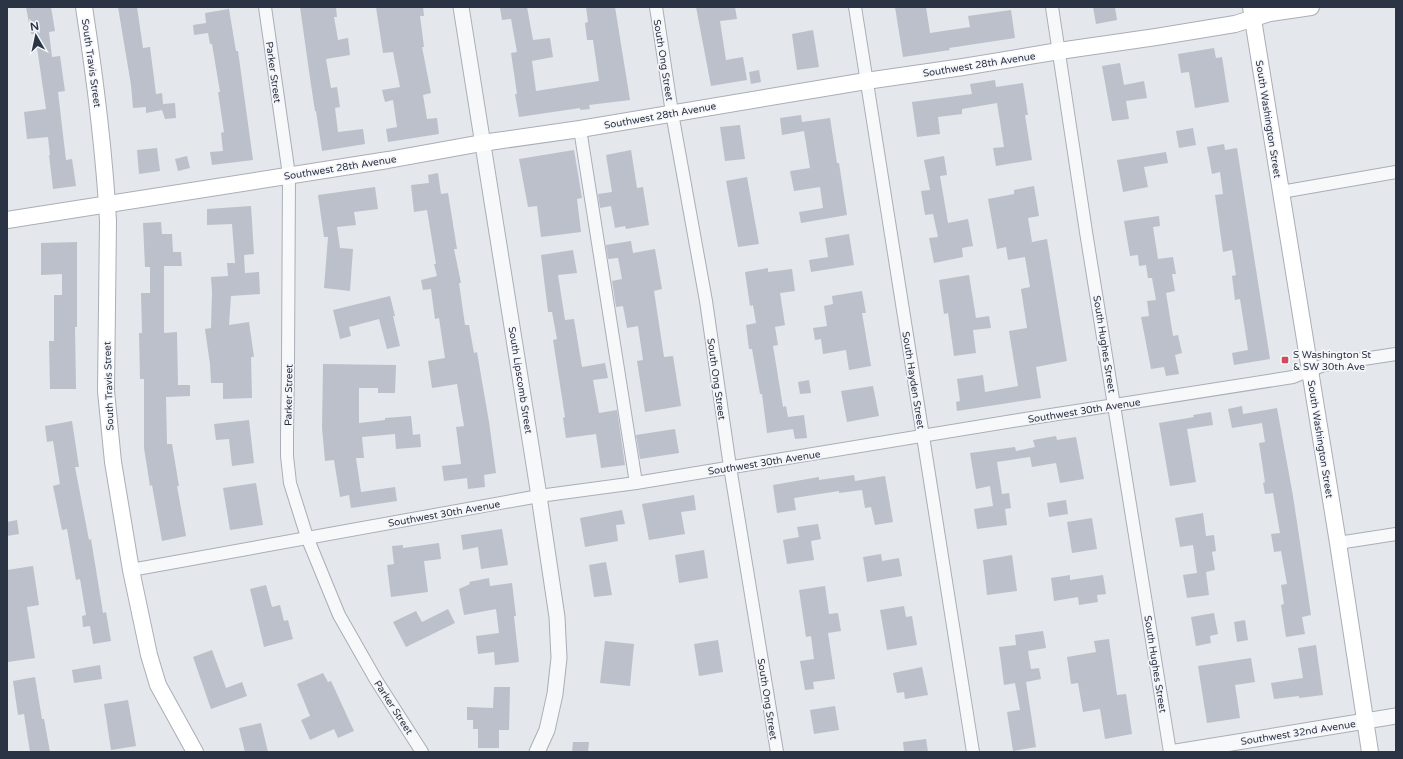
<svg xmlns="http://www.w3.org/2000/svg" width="1403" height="759" viewBox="0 0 1403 759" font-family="'Varela Round',sans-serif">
	<rect width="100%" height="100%" fill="#e4e7ec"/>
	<g fill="#bbc0ca">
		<path d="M26,7H51L55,31L49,32L52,57L60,56L65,91L58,92L66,160L72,159L76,186L53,189L49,155H50L48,137L27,139L24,112L46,109L35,34H31Z"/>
		<path d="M118,7H137L143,48L150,47L156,94L162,93L163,104L175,103L176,118L165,119L162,110L146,113V107L133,108L131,85Z"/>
		<path d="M300,7H336L337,17H334L338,40L348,38L350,55L326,59L331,88L337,87L340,107L335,108L338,132L363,129L365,144L322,151L316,111H315L310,78Z"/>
		<path d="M376,7H423L424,16H420L424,47H422L431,93L423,95L427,119L437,118L439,134L388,142L386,129L397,127L393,100L385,102L382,90L400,87L393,52L383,53Z"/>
		<path d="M508,7H527L533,40L550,38L553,57L532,61L536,91L599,81L593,40H587L585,23L588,22L586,7H615L630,100L589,105L590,109L580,110V108L519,117L515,94H517L511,53L517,52L511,19L502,20L500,8Z"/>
		<path d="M696,7H735L737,19L720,21L726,60L743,57L747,80L711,86Z"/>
		<path d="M895,7H926L930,33L970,27L968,16L1011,10L1015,38L949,48L950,50L903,57Z"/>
		<path d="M1093,7H1115L1117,20L1096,24Z"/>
		<path d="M229,9L236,51H238L253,160L212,165L210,152L223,151L221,133L224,132L218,92H220L212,44H210L208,33L194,35L193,25L206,23L205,13Z"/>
		<path d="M813,30L819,67L797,70L792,34Z"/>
		<path d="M1214,48L1216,58L1222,57L1229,102L1195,108L1189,72L1181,73L1178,54Z"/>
		<path d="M1120,63L1124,85L1144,81L1147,98L1126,101L1129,119L1112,121L1102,66Z"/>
		<path d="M759,70L761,82L751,84L749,72Z"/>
		<path d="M995,80L996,87L1023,83L1028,115H1025L1032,160L996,166L993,148L1004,147L997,103L962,109V114L938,117L940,134L917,137L912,102L972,94L970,84Z"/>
		<path d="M801,115L802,122L830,118L837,163H839L847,215L801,223L799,212L823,208L820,187L794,191L790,171L810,168L804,131L782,135L780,118Z"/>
		<path d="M740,125L745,159L725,161L720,127Z"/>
		<path d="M1193,128L1196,145L1179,148L1176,131Z"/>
		<path d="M1224,144L1225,150L1237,148L1270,359L1234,365L1232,353L1248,350L1240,299L1235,300L1232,276L1236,275L1232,250L1223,252L1215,195L1223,194L1220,172L1212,174L1207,147Z"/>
		<path d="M157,148L160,171L139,174L137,150Z"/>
		<path d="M574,150L582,198L577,199L581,232L541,237L537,206L528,207L519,159Z"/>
		<path d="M631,150L637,188L643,187L649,225L626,229L625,226L615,228L611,206L600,208L598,194L612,192L606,155Z"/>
		<path d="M1166,152L1168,163L1144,167L1148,187L1123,192L1117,160Z"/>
		<path d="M187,156L190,168L178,171L175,159Z"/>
		<path d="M944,156L947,175L940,176L948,223L968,219L973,246L962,248L963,257L934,263L929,238L938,237L933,214L925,215L921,191L930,190L924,160Z"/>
		<path d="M438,173L441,194L448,193L457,249H454L461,283H459L465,325H469L474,353L477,352L489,422L496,473L484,475L485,487L468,489L467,478L444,481L442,466L461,464L456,427L464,426L457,384L432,388L428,361L445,358L439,318L435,319L431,289L423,290L421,280L437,276L434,264H436L427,210L414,212L411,185L429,183L428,175Z"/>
		<path d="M747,177L759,244L738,247L726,181Z"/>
		<path d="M1034,186L1039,216L1028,218L1032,242L1047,239L1067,361L1036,367L1041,398L957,411L956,402L960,401L957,379L983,375L985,392L1018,386L1009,331L1027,328L1021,289L1030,287L1025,257L1008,260L1006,247L997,249L988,199L1014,194V190Z"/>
		<path d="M375,187L378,209L354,212L356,225L337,227L340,248L353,249L350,291L324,288L328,237H324L318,195Z"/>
		<path d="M251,206L254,254L244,255L245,273L259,272L260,294L231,296L229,325L249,322L254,357H251L252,398L223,399V383H211L210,364L205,329L211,328L212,292L211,277L228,276L227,263H235L232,224L207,225V209Z"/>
		<path d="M1159,216L1160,226L1153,227L1158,259L1173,257L1176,274H1172L1175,291L1166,293L1173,336L1178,335L1182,353L1175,355L1179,374L1166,376L1164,367L1151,369L1141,317L1149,316L1147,301L1156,300L1152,278H1148L1146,265L1139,266L1138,255L1130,256L1124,221Z"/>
		<path d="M161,222L162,234H172L173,252H181L182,266H164V333L177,332L178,385H190V396L166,397L167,444H172L179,486H177L186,536L162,541L152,485L150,486L144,448V379H140L139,333H142L141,293H150V267H145L143,223Z"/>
		<path d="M849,234L854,265L811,272L809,260L828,257L825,238Z"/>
		<path d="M631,241L633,253L655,249L662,289L654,291L664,357L673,356L681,406L645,412L637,361L643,360L638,326L627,328L623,306L616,307L612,281L622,279L618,258L608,259L606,245Z"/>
		<path d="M77,242V327H75L76,389H50L49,341H54V295H62V274L41,275V243Z"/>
		<path d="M573,250L577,273L558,275L565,320L574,319L582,367L605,363L608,378L593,380L599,413L617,410L625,465L601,468L596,434L566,438L563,418L565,417L553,340L557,339L552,312H548L541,255Z"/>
		<path d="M768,268V272L792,269L795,291L780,293L785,325L775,327L778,345L773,346L783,407L786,406L788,417L804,415L807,438L795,439L793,429L767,433L762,394H760L752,349H749L746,325L756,323L753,305L750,306L745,272Z"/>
		<path d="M969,275L976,318L989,316L991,328L973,330L976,353L954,356L948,313L944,314L939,280Z"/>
		<path d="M862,291L866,313H862L871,366L849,370L846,350L823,354L821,339L815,340L813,328L827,326L824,306L833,304L832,296Z"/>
		<path d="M390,296L395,316H393L400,346L387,349L379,319L349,327L351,336L340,339L333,310Z"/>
		<path d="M323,364L396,365L395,393H378V388H359V423L385,420V418L411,416L413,435L420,434L421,447L396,449L395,434L362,437L364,458H356L361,492L395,487L397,501L351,508L349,495L340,497L334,460L325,461L322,428Z"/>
		<path d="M809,380L811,393L800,394L798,382Z"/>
		<path d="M873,386L879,416L847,422L841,391Z"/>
		<path d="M1242,406L1243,414L1277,408L1293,496L1311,615L1302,617L1305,634L1286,637L1281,605L1284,604L1281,585L1287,584L1281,551L1274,552L1271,534L1280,533L1273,493L1265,494L1263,483L1265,482L1259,443L1265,442L1262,423L1232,428L1228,409Z"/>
		<path d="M1211,412L1213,425L1187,429L1196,482L1170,486L1159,423L1194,417L1193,415Z"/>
		<path d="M249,420L254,463L232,466L229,439L216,440L214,424Z"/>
		<path d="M72,421L79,467H75L89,540L91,539L103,613L106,612L111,641L93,644L90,626L83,627L82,616L86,615L80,579L76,580L67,529L62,530L53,486L60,484L53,441L47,442L45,426Z"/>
		<path d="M675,429L679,453L640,459L636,435Z"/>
		<path d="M1056,436L1057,440L1076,437L1084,479L1060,483L1056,463L1032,467L1030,457L997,462L1002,494L1009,493L1011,508L1005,509L1007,525L977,529L974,509L993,506L990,486L976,489L970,453L1015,447L1016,451L1035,447L1033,440Z"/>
		<path d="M854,475L855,481L885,476L893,522L875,525L871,507L865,508L862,490L839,493V491L794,498L796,510L777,513L773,485L819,477V480Z"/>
		<path d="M256,483L263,525L230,530L223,488Z"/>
		<path d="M694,495L696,510L681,512L685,534L649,540L642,504Z"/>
		<path d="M1066,500L1068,514L1049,517L1047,503Z"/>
		<path d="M622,510L625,524L616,525L618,541L585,547L580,518Z"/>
		<path d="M1203,513L1206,536L1214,535L1216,551L1212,552L1215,570L1206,572L1209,595L1187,598L1183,575L1197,573L1193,545L1180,547L1175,518Z"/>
		<path d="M1092,518L1097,549L1072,553L1067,522Z"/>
		<path d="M17,520L19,534L7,536V522Z"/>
		<path d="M818,524L821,539L811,541L814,560L787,564L783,540L799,537L797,527Z"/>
		<path d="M502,529L508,565L481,569L478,547L463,550L461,535Z"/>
		<path d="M439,543L441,559L424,561L428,592L391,597L387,565L394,564L392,546L403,545V548Z"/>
		<path d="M704,550L708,578L679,583L675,555Z"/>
		<path d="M881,554L882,561L899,558L902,576L867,582L863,557Z"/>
		<path d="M1012,555L1017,591L987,595L983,560Z"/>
		<path d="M606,562L612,595L594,597L589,565Z"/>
		<path d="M33,566L39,605L27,607L35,658L8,662L7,655V570Z"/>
		<path d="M1070,575V580L1103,575L1106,594L1097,595L1098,602L1079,605L1078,597L1054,601L1051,578Z"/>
		<path d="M489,578L490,586L512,583L516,616H514L519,662L495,665L494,652L478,654L476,636L499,633L496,609L464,615L459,589L470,584L469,582Z"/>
		<path d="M266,585L272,607L280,605L284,621L288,620L293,639L264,647L250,589Z"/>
		<path d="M825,586L829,614L838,613L841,631L828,633L835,679L813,682L814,689L805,690L800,661L814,659L811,636L806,637L799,590Z"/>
		<path d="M904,606L906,617L912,616L917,645L887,650L880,610Z"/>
		<path d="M448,609L455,623L406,647L393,622L416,611L422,622Z"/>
		<path d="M1214,613L1218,634L1210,636L1211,643L1196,646L1191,617Z"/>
		<path d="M1245,620L1248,640L1237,642L1234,622Z"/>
		<path d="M1043,631L1046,648L1028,651L1031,669L1039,668L1041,679L1026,682L1036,747L1013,751L1007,712L1020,710L1015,683L1004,685L999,647L1016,645L1015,635Z"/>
		<path d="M1109,639L1117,695L1126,694L1132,734L1105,739L1100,709L1083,712L1078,683L1071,684L1067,657L1096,652L1094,641Z"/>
		<path d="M718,640L723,672L699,676L694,644Z"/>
		<path d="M605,641L634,644L630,686L600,683Z"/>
		<path d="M1316,645L1323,695L1299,698V696L1274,699L1271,683L1303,678L1298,648Z"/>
		<path d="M212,650L226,688L242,682L247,696L211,709L193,657Z"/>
		<path d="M1251,658L1255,682L1235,685L1240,718L1207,723L1198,666Z"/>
		<path d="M100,665L102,679L74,683L72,670Z"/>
		<path d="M922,667L928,695L905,699L904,692L897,693L893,673Z"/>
		<path d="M323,673L328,682L331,681L354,731L338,738L334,729L310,740L301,720L310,716L297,684Z"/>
		<path d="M35,677L42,719H44L50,752H30L24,714L18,715L13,681Z"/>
		<path d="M494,687H510L509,730H499V748H478V729H473V720H467V707L493,708Z"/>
		<path d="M128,700L136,746L111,750L104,704Z"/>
		<path d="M835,706L839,730L814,734L810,710Z"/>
		<path d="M261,723L268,752H245L239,728Z"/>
		<path d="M926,739L928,752H904L903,742Z"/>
		<path d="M573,742H589L588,752H572Z"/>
	</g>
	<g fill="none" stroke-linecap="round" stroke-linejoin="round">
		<g stroke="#a9aeb7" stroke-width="14">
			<g id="minor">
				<path d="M265,7L289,175L288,365L287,434V456L290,483L307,537L339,615L376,680L422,752"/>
				<path d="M656,7L672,113L706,301L730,467L777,752"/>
				<path d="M855,7L973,752"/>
				<path d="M1052,7L1086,232L1170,752"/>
				<path d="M580,129L636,483"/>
				<path d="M1281,192L1396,172"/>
				<path d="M1338,543L1396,534"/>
				<path d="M131,570L539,496L636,483L1019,420L1293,377L1324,365L1396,354"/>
			</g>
		</g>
		<g stroke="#a9aeb7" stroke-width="17">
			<g id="tertiary">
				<path d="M461,7L539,496L557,617L559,658L555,694L547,730L537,752"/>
				<path d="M1176,752L1396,716"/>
			</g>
		</g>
		<g stroke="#a9aeb7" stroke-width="18">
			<g id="secondary">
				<path d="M84,7C95,78 104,149 108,221L106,391L113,462L131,570L149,655L158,685L195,752"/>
				<path d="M1251,7L1338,543L1370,752"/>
				<path d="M7,220L388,160L482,143L580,129L866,81L963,67L1059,51L1156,37L1235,24L1270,13L1311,7"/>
			</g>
		</g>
		<use href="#minor" stroke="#f7f8fa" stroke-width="12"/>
		<use href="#tertiary" stroke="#f7f8fa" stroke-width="15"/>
		<use href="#secondary" stroke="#fff" stroke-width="16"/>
	</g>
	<rect fill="#d1495b" stroke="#f4f6f9" stroke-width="1.5" x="1281" y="356" width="8" height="8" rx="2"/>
	<g text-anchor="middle" stroke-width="3.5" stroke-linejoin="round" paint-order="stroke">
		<g font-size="10" fill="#2b3445" stroke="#f4f6f9">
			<text transform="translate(664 60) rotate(81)" y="4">South Ong Street</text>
			<text transform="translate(92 63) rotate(82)" y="4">South Travis Street</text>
			<text transform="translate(979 64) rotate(-9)" y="4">Southwest 28th Avenue</text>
			<text transform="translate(274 72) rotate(82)" y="4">Parker Street</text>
			<text transform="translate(660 115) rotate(-10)" y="4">Southwest 28th Avenue</text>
			<text transform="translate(1269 119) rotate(81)" y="4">South Washington Street</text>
			<text transform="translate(340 167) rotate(-9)" y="4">Southwest 28th Avenue</text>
			<text transform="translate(1105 344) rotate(81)" y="4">South Hughes Street</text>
			<text transform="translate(717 379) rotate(82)" y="4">South Ong Street</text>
			<text transform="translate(521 380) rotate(81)" y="4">South Lipscomb Street</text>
			<text transform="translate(914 380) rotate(81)" y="4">South Hayden Street</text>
			<text transform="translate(108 386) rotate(-92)" y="4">South Travis Street</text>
			<text transform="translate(288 395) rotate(-89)" y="4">Parker Street</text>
			<text transform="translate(1084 410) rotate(-9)" y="4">Southwest 30th Avenue</text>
			<text transform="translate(1321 439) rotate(81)" y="4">South Washington Street</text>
			<text transform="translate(764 462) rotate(-9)" y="4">Southwest 30th Avenue</text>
			<text transform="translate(444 513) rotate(-10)" y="4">Southwest 30th Avenue</text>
			<text transform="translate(1156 664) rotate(81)" y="4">South Hughes Street</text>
			<text transform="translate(768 699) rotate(81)" y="4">South Ong Street</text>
			<text transform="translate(394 707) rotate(57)" y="4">Parker Street</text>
			<text transform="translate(1298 732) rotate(-9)" y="4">Southwest 32nd Avenue</text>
		</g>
		<g font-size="10" fill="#2b3445" stroke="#f4f6f9" text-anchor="start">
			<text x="1293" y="358">S Washington St<tspan x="1293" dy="12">&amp; SW 30th Ave</tspan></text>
		</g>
	</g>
	<rect width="1403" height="759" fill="none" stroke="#2b3445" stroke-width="16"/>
	<g transform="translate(36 36) rotate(351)" stroke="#f4f6f9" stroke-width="3" paint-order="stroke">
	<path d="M0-3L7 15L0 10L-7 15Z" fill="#2b3445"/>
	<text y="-6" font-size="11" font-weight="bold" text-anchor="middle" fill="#2b3445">N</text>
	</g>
</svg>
